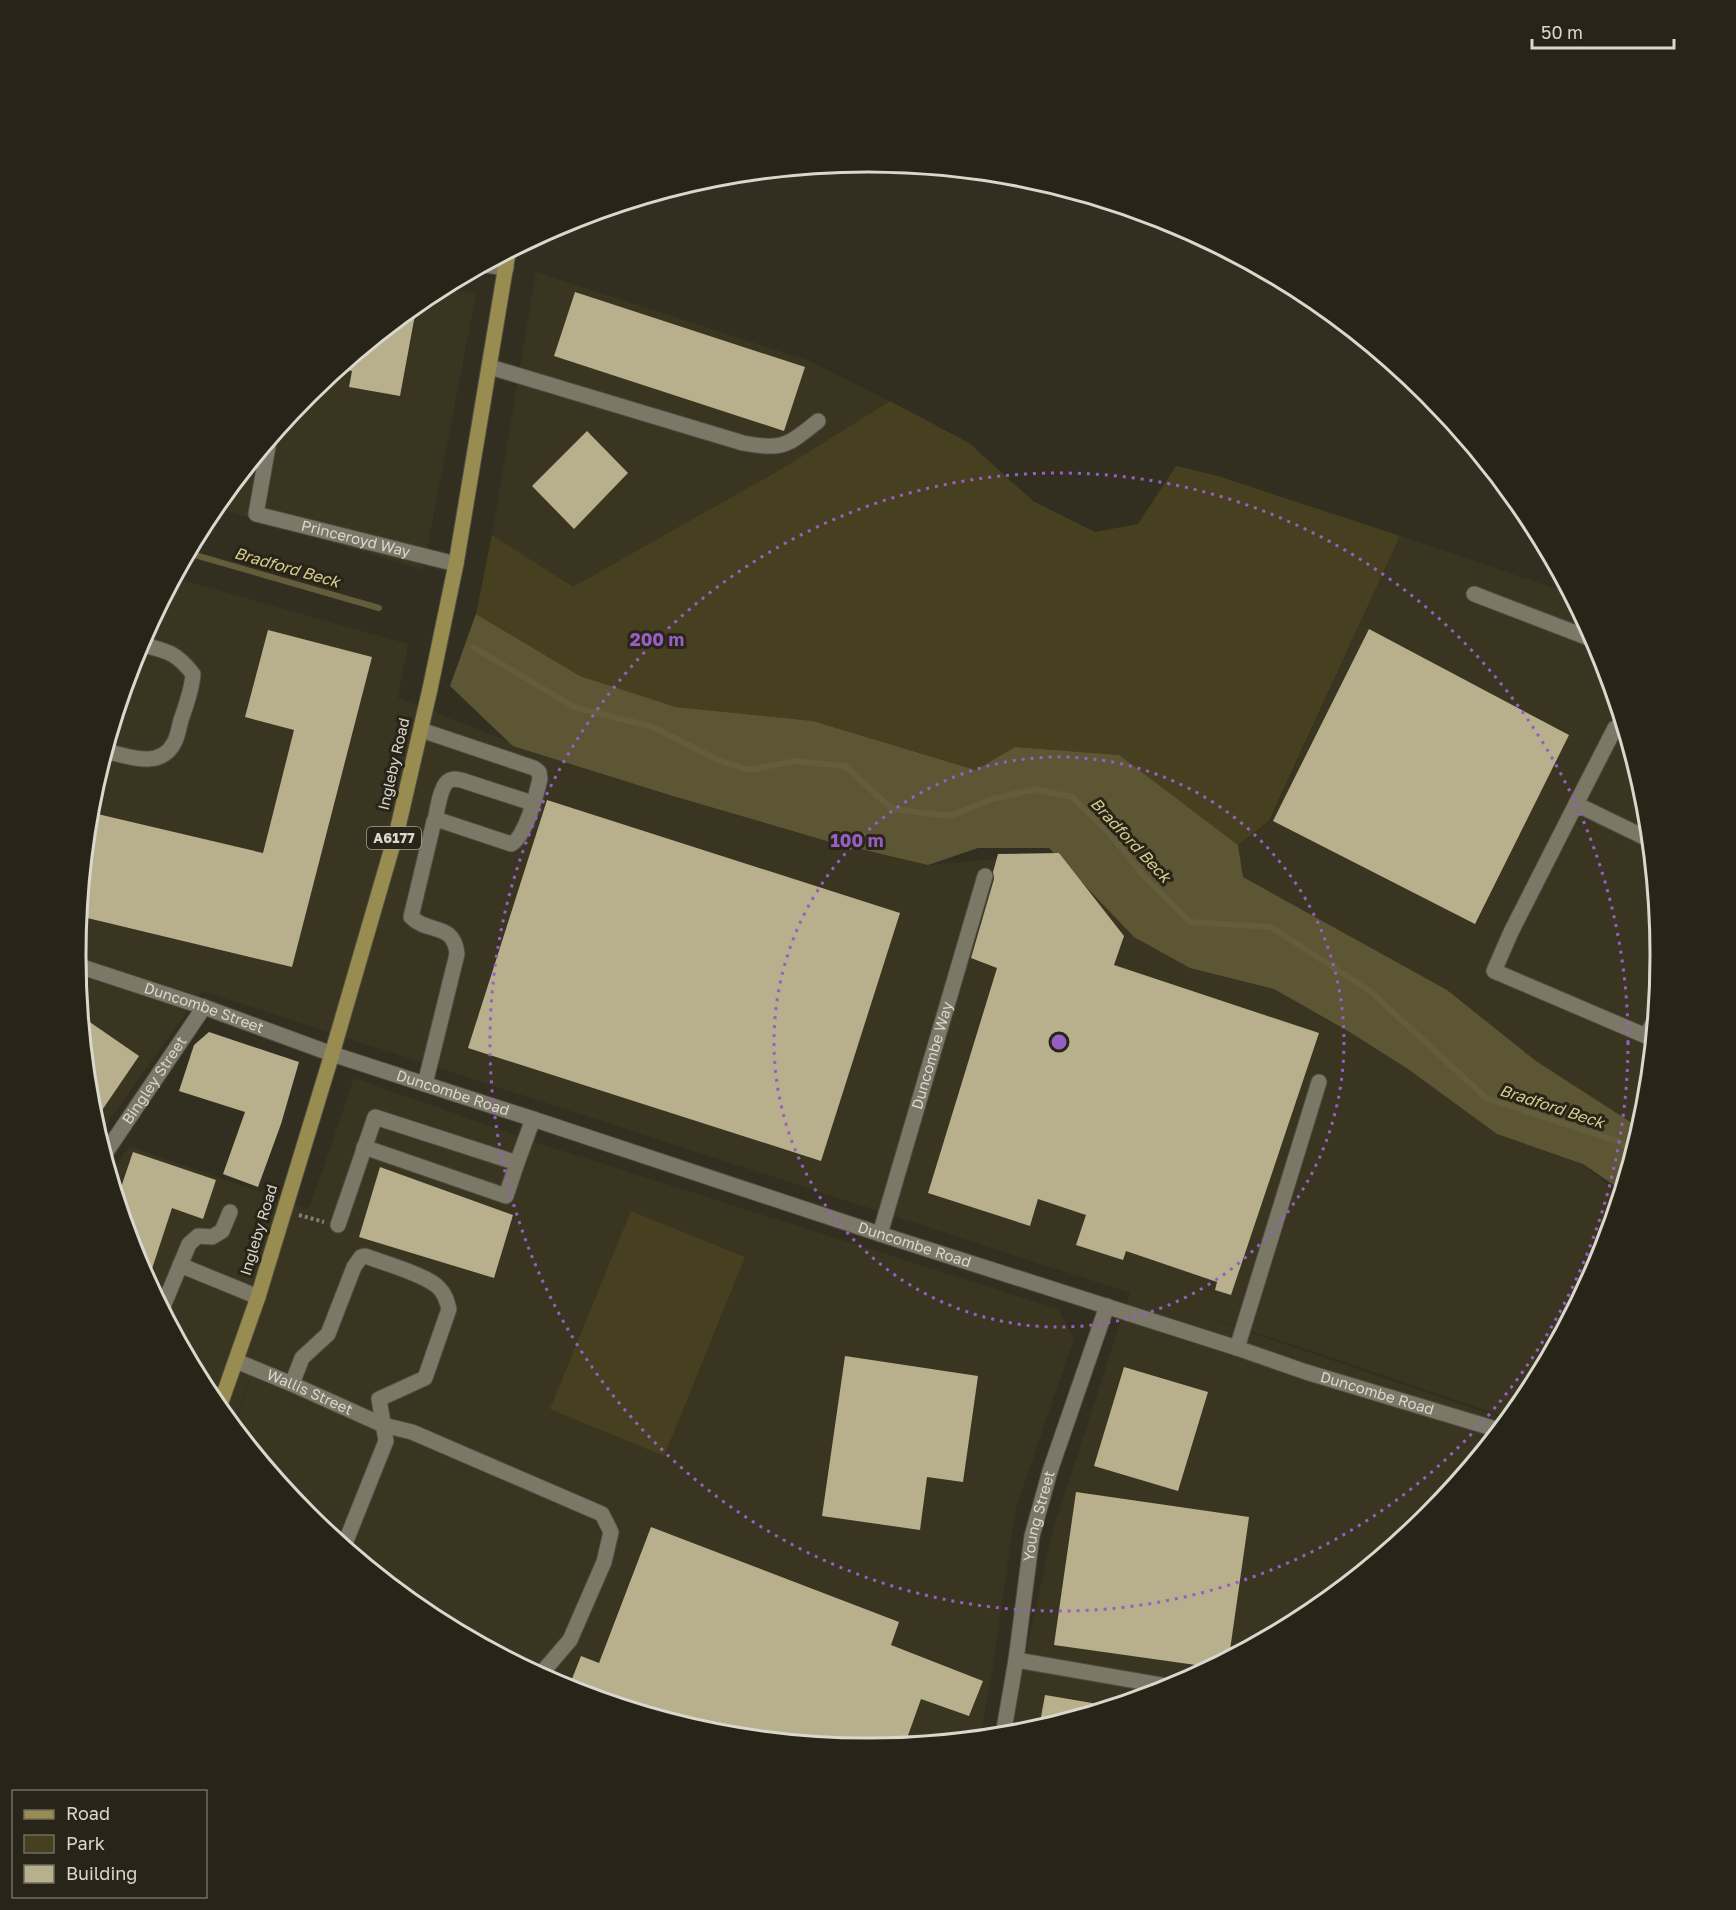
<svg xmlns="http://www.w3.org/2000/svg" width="1736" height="1910" viewBox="0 0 1736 1910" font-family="'Golos Text',sans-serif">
	<rect width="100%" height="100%" fill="#322f21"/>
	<g fill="#393520">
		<path d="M536,272L810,361L890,401L783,468L573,588L492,535Z"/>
		<path d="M442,288L476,294L423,570L214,507L308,394L428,295Z"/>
		<path d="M1400,536L1569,593L1601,652L1646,801L1661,955L1646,1110L1639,1131L1629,1121L1536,1061L1447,990L1243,877L1238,845L1270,821Z"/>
		<path d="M175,578L408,644L398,698L508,741L928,865L1059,853L1583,1164L1620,1195L1600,1259L1527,1396L1509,1418L1309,1350L1184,1310L1508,1420L1428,1516L1308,1615L1171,1688L1022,1733L1012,1734L1019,1683L1053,1530L1130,1293L202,991L98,1136L90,1109L75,955L90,800L136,651Z"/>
		<path d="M354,1078L541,1144L1058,1309L1074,1338L1015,1512L992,1673L980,1737L868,1748L713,1733L564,1687L427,1614L307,1515L234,1427L268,1329L233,1426L208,1395L135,1258L110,1174L129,1146L309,1209Z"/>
	</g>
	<g fill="#474020">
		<path d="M890,401L969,443L1033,501L1095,532L1138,524L1176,466L1218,476L1400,536L1269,821L1238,845L1118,755L1015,747L977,770L813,721L676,707L580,676L476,614L492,535L573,587L783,468Z"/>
		<path d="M631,1211L745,1257L664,1456L550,1409Z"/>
	</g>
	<path fill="#5d5635" d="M476,614L580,676L676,707L813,721L976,770L1015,747L1119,755L1238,845L1243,877L1447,990L1536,1061L1629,1121L1639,1131L1621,1190L1583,1164L1497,1134L1408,1069L1348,1031L1274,989L1190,968L1134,937L1049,848H978L928,865L827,841L673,796L513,746L450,686Z"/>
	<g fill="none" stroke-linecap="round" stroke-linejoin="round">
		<g stroke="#645d3c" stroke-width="6">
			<path d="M188,553L379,608"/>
			<path d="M473,647L574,707L653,727L718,760L749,770L795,761L845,766L892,809L951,816L989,800L1034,789L1072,797L1110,834L1143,875L1190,922L1271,927L1370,991L1486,1098L1620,1142L1633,1153"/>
		</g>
	</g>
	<g fill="#b8b08c">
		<path d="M575,292L805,367L784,431L554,356Z"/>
		<path d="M417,304L400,396L349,387L352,371L339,368Z"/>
		<path d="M587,431L628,473L574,529L532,486Z"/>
		<path d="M1369,629L1569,735L1475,924L1273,821Z"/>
		<path d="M268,630L372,657L292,967L79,916L89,812L263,853L294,730L245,717Z"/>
		<path d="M547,800L900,913L821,1161L468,1048Z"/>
		<path d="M1059,853L1124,936L1114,965L1319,1033L1231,1295L1215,1290L1217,1282L1126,1251L1123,1260L1076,1245L1086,1215L1038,1199L1030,1226L928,1193L997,968L971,958L994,879L993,872L998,854Z"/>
		<path d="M81,1016L139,1056L94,1122L90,1109Z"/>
		<path d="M209,1032L299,1062L281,1124L258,1187L223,1174L245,1112L179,1091L194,1045Z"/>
		<path d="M133,1152L216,1180L203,1219L172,1208L148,1281L135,1258L117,1199Z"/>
		<path d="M380,1167L513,1215L494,1278L359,1237Z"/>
		<path d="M845,1356L978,1376L963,1482L927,1477L920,1530L822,1516Z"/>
		<path d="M1124,1367L1208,1392L1178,1491L1094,1466Z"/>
		<path d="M1076,1492L1249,1517L1229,1657L1210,1667L1054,1645Z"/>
		<path d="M651,1527L899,1622L891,1645L983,1681L969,1716L921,1699L905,1744L868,1748L713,1733L568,1689L581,1656L599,1663Z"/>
		<path d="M1045,1695L1110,1706L1039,1728Z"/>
	</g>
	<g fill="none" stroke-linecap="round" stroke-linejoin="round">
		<g stroke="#4f4d41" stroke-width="17">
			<g id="minor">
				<path d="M486,265L506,268"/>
				<path d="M490,367L743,443C783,451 788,445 818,421"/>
				<path id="s1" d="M269,441L256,514L456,564"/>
				<path d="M1474,594L1594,640"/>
				<path d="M421,730L534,768L539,772L540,779C537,793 525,838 511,844L436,819L434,821L411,917C428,934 454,922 457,954L425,1084"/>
				<path d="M105,751C127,756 160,770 174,743C178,736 179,727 181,720C186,705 192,690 193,674C175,651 166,651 139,644"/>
				<path d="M1576,804L1615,728"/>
				<path d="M435,821C437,811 440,789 447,782C451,778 456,779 461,780L532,803"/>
				<path d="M1650,840L1576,804L1511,932L1494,971L1646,1036L1655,1020"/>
				<path id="s2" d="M76,965L204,1007L332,1054L533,1119L880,1234L1237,1348L1306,1372L1499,1430"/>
				<path d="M364,1147L506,1196L517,1163"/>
				<path id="s3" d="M104,1155L204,1007"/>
				<path d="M338,1225L375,1117L517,1163L533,1119"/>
				<path id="s4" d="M880,1234L985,876"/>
				<path d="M180,1265L258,1297"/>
				<path d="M162,1309L189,1244L198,1236L212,1237L222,1231L230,1212"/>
				<path d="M1237,1348L1319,1082"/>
				<path id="s5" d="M236,1361L292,1384L383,1425L412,1432L602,1514L611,1532L604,1562L570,1640L540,1675"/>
				<path d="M292,1384L302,1358L328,1334L354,1267L361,1257L365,1256C384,1263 427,1275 439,1288C445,1294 447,1301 449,1309L425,1378L379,1399L386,1441L344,1546"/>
				<path d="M1016,1660L1172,1687"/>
				<path id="s6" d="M1003,1735L1016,1660L1032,1536L1050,1471L1107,1306"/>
			</g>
		</g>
		<g stroke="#4f4d41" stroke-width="17">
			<path id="major" d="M219,1408L258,1297L332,1054L398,827L430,689L456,564L508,253"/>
		</g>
		<path stroke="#827f74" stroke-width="4" stroke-dasharray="3 3" stroke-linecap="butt" d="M299,1215L324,1222"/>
		<use href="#minor" stroke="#7c7868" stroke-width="15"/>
		<use href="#major" stroke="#998c50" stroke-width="15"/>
	</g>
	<g fill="none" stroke="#975fc4" stroke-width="3" stroke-dasharray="3 6">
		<circle cx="1059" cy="1042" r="285"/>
		<circle cx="1059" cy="1042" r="569"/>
	</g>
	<g text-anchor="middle" stroke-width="6" stroke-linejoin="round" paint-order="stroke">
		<rect fill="#282518" stroke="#a4a297" stroke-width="1.5" x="367" y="827" width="54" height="22" rx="4.5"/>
		<g font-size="14" font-weight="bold" fill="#d9d7ce">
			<text x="394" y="843">A6177</text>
		</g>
		<g font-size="15" fill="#d9d7ce" stroke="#282518">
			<text dy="5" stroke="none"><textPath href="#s1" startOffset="177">Princeroyd Way</textPath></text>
			<text transform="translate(394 764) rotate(-77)" y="5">Ingleby Road</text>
			<text dy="5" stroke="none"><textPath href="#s2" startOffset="135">Duncombe Street</textPath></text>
			<text dy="5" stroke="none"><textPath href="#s4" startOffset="186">Duncombe Way</textPath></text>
			<text dy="5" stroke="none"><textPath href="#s3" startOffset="90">Bingley Street</textPath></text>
			<text dy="5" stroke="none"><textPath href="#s2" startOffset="398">Duncombe Road</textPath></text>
			<text transform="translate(259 1230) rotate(-73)" y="5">Ingleby Road</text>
			<text dy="5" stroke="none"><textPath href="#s2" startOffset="884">Duncombe Road</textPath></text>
			<text dy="5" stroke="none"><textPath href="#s5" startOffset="80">Wallis Street</textPath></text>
			<text dy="5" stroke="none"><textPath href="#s2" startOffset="1370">Duncombe Road</textPath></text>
			<text dy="5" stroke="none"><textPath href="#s6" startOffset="222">Young Street</textPath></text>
		</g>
		<g font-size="16" font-style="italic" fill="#d8cb8f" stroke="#282518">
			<text transform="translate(287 567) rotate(16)" y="6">Bradford Beck</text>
			<text transform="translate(1131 840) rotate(47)" y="6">Bradford Beck</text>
			<text transform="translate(1552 1106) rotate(18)" y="6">Bradford Beck</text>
		</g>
	</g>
	<path d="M0 0H1736V1910H0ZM868 172H868A782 782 0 0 1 1650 954V956A782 782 0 0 1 868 1738H868A782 782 0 0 1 86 956V954A782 782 0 0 1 868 172Z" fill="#282518" fill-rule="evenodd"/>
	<path fill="none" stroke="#d9d7ce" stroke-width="3" d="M868 172H868A782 782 0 0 1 1650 954V956A782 782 0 0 1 868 1738H868A782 782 0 0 1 86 956V954A782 782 0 0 1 868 172Z"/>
	<circle cx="1059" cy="1042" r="9" fill="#975fc4" stroke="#282518" stroke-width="3"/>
	<g font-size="18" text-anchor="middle" font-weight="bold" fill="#975fc4" stroke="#282518" stroke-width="6" stroke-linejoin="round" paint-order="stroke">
		<text x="657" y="646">200 m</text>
		<text x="857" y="847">100 m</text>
	</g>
	<rect x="12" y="1790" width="195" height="108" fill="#282518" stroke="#6f6c61" stroke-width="1.5"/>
	<rect x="24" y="1810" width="30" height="9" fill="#998c50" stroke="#6f6c61" stroke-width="1.5"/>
	<text x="66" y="1820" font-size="18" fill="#d9d7ce">Road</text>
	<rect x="24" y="1835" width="30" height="18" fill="#474020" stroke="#6f6c61" stroke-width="1.5"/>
	<text x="66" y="1850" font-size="18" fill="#d9d7ce">Park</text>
	<rect x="24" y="1865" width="30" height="18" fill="#b8b08c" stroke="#6f6c61" stroke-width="1.5"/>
	<text x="66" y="1880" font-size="18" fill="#d9d7ce">Building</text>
	<path d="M1532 39v9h142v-9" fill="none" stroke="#d9d7ce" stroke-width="3"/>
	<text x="1541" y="39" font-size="18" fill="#d9d7ce" stroke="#282518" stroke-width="4.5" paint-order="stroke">50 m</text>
</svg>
